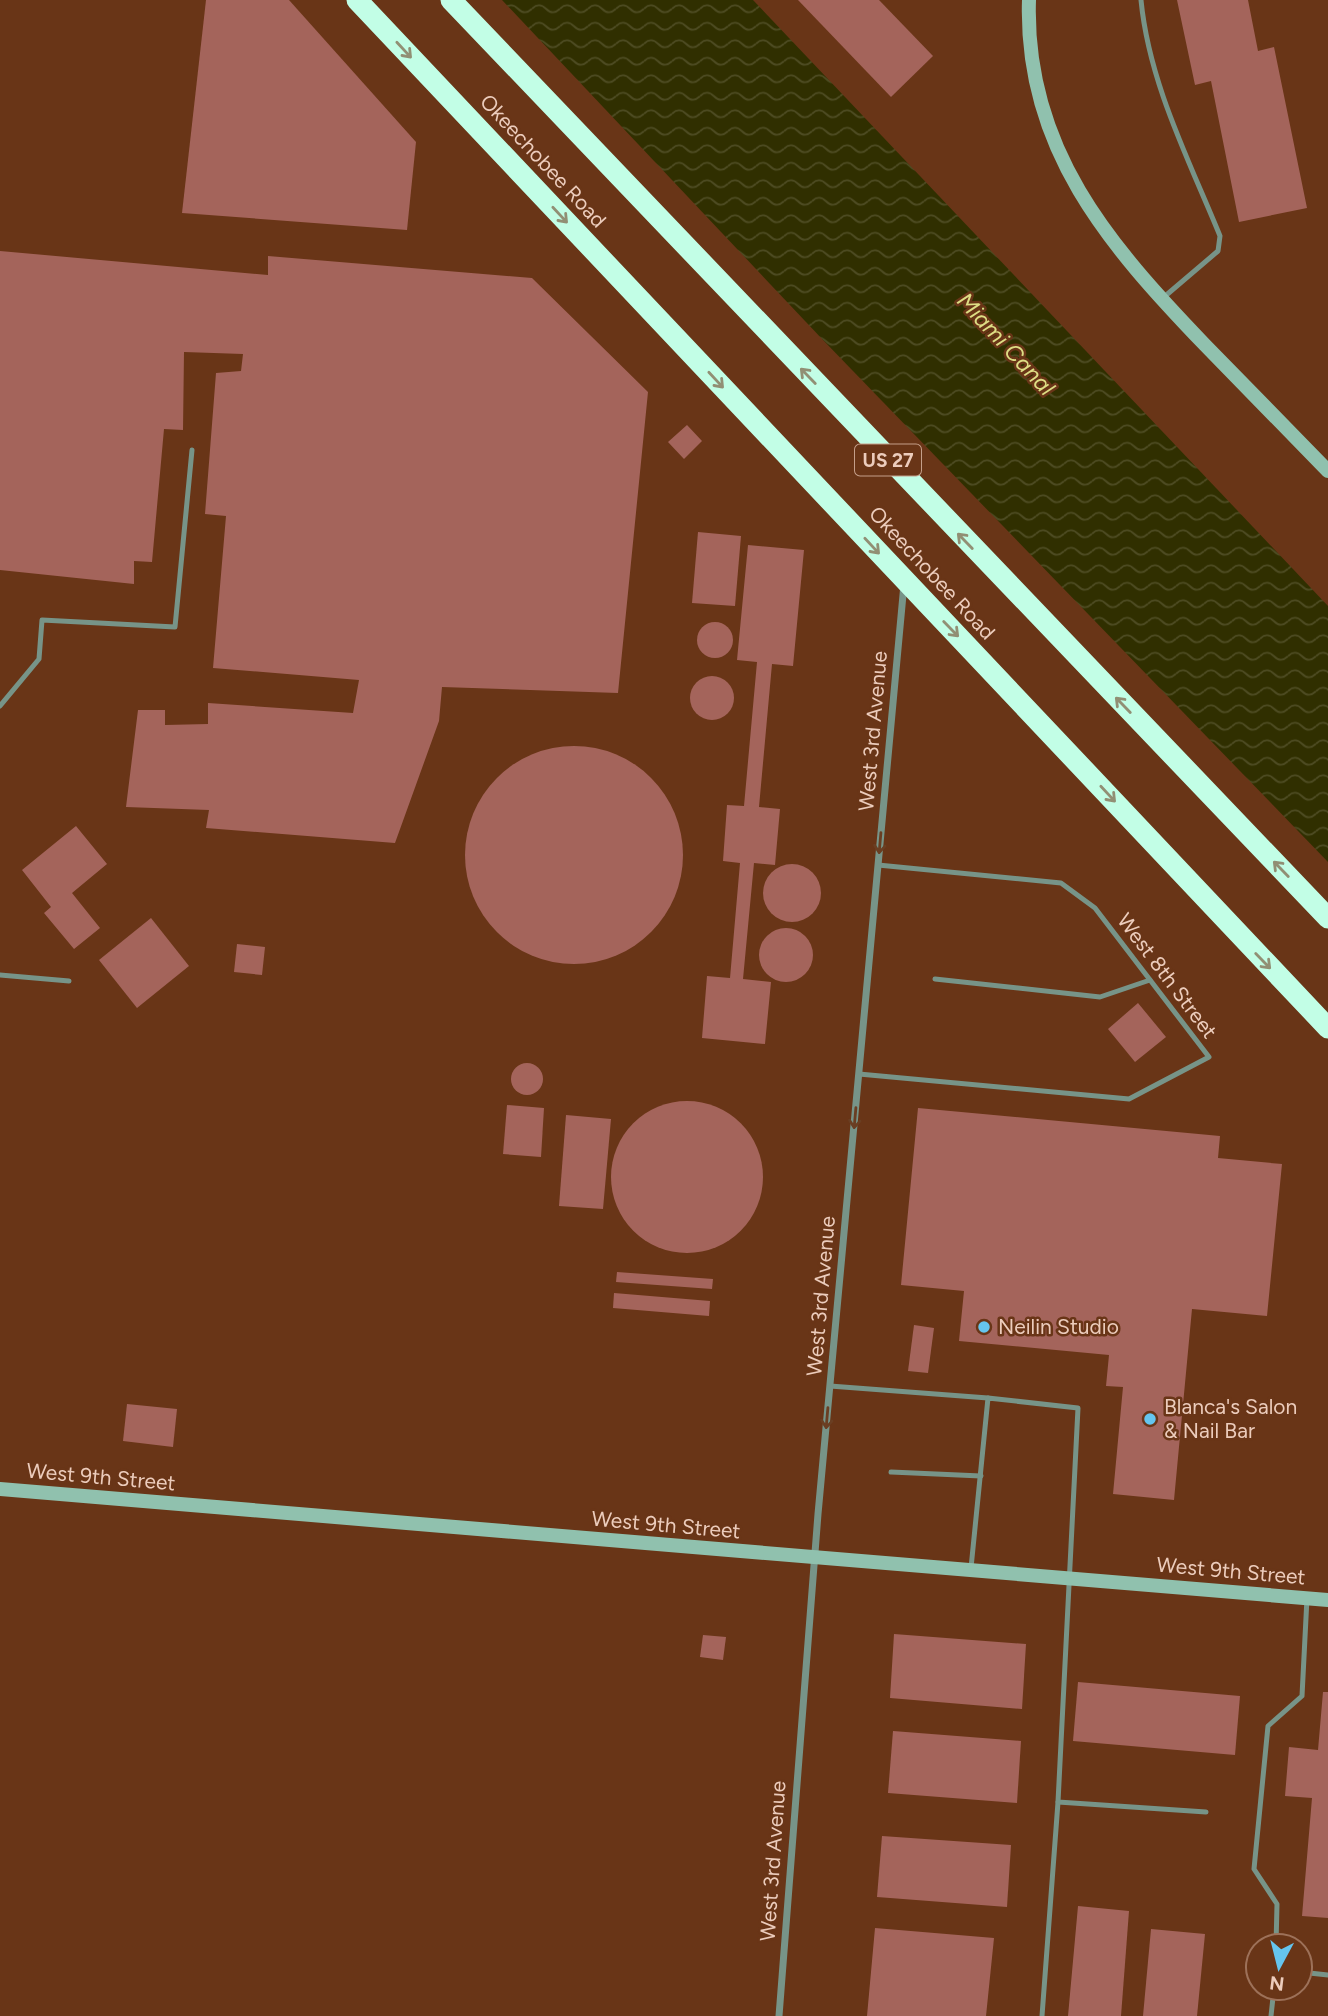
<svg xmlns="http://www.w3.org/2000/svg" width="1328" height="2016" viewBox="0 0 1328 2016" font-family="Figtree,sans-serif">
	<defs>
		<pattern id="water-waves" width="16" height="10" patternUnits="userSpaceOnUse" patternTransform="scale(1.75)"><rect width="16" height="10" fill="#302f00"/><path d="M0 5q4-4 8 0t8 0" fill="none" stroke="#4e4c23"/></pattern>
	</defs>
	<rect width="100%" height="100%" fill="#693517"/>
	<path fill="url(#water-waves)" d="M502,0H753L1328,606V862L823,340Z"/>
	<g fill="#a4645b">
		<path d="M206,0H289L416,142L407,230L182,213Z"/>
		<path d="M798,0H879L933,56L891,97Z"/>
		<path d="M1177,0H1248L1258,51L1274,47L1307,208L1239,222L1211,81L1195,85Z"/>
		<path d="M0,251L268,275V256L532,278L648,392L618,693L442,687L439,721L395,843L206,828L209,810L126,807L138,710H165V725L208,724V703L353,713L359,680L213,668L226,516L205,514L216,373L241,371L243,354L184,352L183,430L164,429L152,562L134,561V584L0,570Z"/>
		<path d="M687,425L702,441L684,459L668,442Z"/>
		<path d="M698,532L741,536L735,606L692,603Z"/>
		<path d="M748,545L804,550L793,666L772,664L759,807L780,809L775,865L754,863L743,979L771,982L765,1044L702,1038L707,976L730,978L740,863L723,861L727,805L744,806L757,662L737,660Z"/>
		<circle cx="715" cy="640" r="18"/>
		<circle cx="712" cy="698" r="22"/>
		<circle cx="574" cy="855" r="109"/>
		<path d="M76,826L107,864L72,893L100,928L74,949L44,913L51,907L22,870Z"/>
		<circle cx="792" cy="893" r="29"/>
		<path d="M151,918L189,966L137,1008L99,960Z"/>
		<circle cx="786" cy="955" r="27"/>
		<path d="M237,944L265,947L262,975L234,972Z"/>
		<path d="M1138,1003L1166,1037L1135,1062L1108,1029Z"/>
		<circle cx="527" cy="1079" r="16"/>
		<circle cx="687" cy="1177" r="76"/>
		<path d="M507,1105L544,1108L541,1157L503,1154Z"/>
		<path d="M918,1108L1220,1136L1218,1158L1282,1164L1267,1316L1192,1309L1174,1500L1113,1494L1123,1387L1106,1386L1109,1355L959,1341L964,1291L901,1285Z"/>
		<path d="M566,1115L611,1119L603,1209L559,1206Z"/>
		<path d="M617,1272L713,1279L712,1289L616,1282Z"/>
		<path d="M614,1293L710,1301L709,1316L613,1308Z"/>
		<path d="M914,1325L934,1328L928,1373L908,1371Z"/>
		<path d="M127,1404L177,1409L173,1447L123,1441Z"/>
		<path d="M894,1634L1026,1644L1022,1709L890,1698Z"/>
		<path d="M703,1635L726,1637L723,1660L700,1657Z"/>
		<path d="M1078,1682L1240,1696L1235,1755L1073,1741Z"/>
		<path d="M1323,1692H1328V1918L1302,1916L1312,1798L1285,1796L1289,1747L1318,1750Z"/>
		<path d="M893,1731L1021,1741L1017,1803L888,1793Z"/>
		<path d="M882,1836L1011,1845L1007,1907L877,1897Z"/>
		<path d="M1078,1906L1129,1911L1121,2016H1068Z"/>
		<path d="M875,1928L994,1938L986,2016H867Z"/>
		<path d="M1151,1929L1205,1934L1197,2016H1143Z"/>
	</g>
	<g fill="none" stroke-linecap="round" stroke-linejoin="round">
		<g stroke="#779488" stroke-width="5">
			<path d="M1141,0C1149,83 1189,160 1220,236L1218,251L1164,297"/>
			<path d="M0,706L39,659L42,620L175,627L192,450"/>
			<path d="M0,975L69,981"/>
			<path d="M935,979L1100,997L1150,980"/>
			<path d="M859,1074L1129,1099L1209,1057L1095,908L1061,883L878,865"/>
			<path d="M830,1386L988,1398"/>
			<path d="M891,1472L981,1476"/>
			<path d="M971,1568L988,1398L1078,1408L1058,1802L1206,1812"/>
			<path d="M1276,1946L1277,1904L1254,1869L1268,1726L1302,1696L1307,1598"/>
			<path d="M1300,1972L1328,1975"/>
			<path d="M1042,2016L1058,1802"/>
			<path d="M1271,2016L1274,1988"/>
		</g>
		<path stroke="#779488" stroke-width="7" d="M779,2016L818,1514L904,584"/>
		<g stroke="#90c1ae" stroke-width="14">
			<path d="M1029,0C1024,148 1109,245 1205,345C1246,387 1287,429 1328,471"/>
			<path d="M0,1489L1328,1600"/>
		</g>
		<g stroke="#c2fee6" stroke-width="21">
			<path d="M357,0L1328,1028"/>
			<path d="M451,0L1328,918"/>
		</g>
	</g>
	<defs><path id="oneway-shaft" d="M-6 0H5M1.5-3L5.5 0L1.5 3" fill="none" stroke-width="1.6" stroke-linecap="round" stroke-linejoin="round" transform="scale(1.75)"/></defs>
	<g stroke="#918f74">
		<use href="#oneway-shaft" transform="translate(404 50) rotate(47)"/>
		<use href="#oneway-shaft" transform="translate(560 215) rotate(47)"/>
		<use href="#oneway-shaft" transform="translate(808 376) rotate(-134)"/>
		<use href="#oneway-shaft" transform="translate(716 380) rotate(47)"/>
		<use href="#oneway-shaft" transform="translate(965 541) rotate(-134)"/>
		<use href="#oneway-shaft" transform="translate(872 546) rotate(47)"/>
		<use href="#oneway-shaft" transform="translate(951 629) rotate(46)"/>
		<use href="#oneway-shaft" transform="translate(1123 705) rotate(-134)"/>
		<use href="#oneway-shaft" transform="translate(1108 794) rotate(47)"/>
		<use href="#oneway-shaft" transform="translate(1281 869) rotate(-134)"/>
		<use href="#oneway-shaft" transform="translate(1263 961) rotate(46)"/>
	</g>
	<g stroke="#6a3e22">
		<use href="#oneway-shaft" transform="translate(880 843) rotate(95)"/>
		<use href="#oneway-shaft" transform="translate(855 1118) rotate(95)"/>
		<use href="#oneway-shaft" transform="translate(827 1418) rotate(95)"/>
	</g>
	<g fill="#65c5ee" stroke="#693517" stroke-width="2.5">
		<circle cx="984" cy="1327" r="7"/>
		<circle cx="1150" cy="1419" r="7"/>
	</g>
	<g text-anchor="middle" stroke-width="5" stroke-linejoin="round" paint-order="stroke">
		<rect fill="#693517" stroke="#c59f8a" stroke-width="2" x="855" y="444.5" width="66" height="31" rx="5"/>
		<g font-size="19" font-weight="bold" fill="#ecccbc">
			<text x="888" y="467">US 27</text>
		</g>
		<g font-size="21" fill="#ecccbc" stroke="#693517">
			<text transform="translate(543 161) rotate(47)" y="7">Okeechobee Road</text>
			<text transform="translate(932 573) rotate(47)" y="7">Okeechobee Road</text>
			<text transform="translate(873 731) rotate(-85)" y="7">West 3rd Avenue</text>
			<text transform="translate(1167 976) rotate(53)" y="7">West 8th Street</text>
			<text transform="translate(821 1296) rotate(-85)" y="7">West 3rd Avenue</text>
			<text transform="translate(101 1477) rotate(5)" y="7">West 9th Street</text>
			<text transform="translate(666 1525) rotate(5)" y="7">West 9th Street</text>
			<text transform="translate(1231 1571) rotate(5)" y="7">West 9th Street</text>
			<text transform="translate(773 1861) rotate(-86)" y="7">West 3rd Avenue</text>
		</g>
		<g font-size="21" fill="#ecccbc" stroke="#693517" text-anchor="start">
			<text x="998" y="1334">Neilin Studio</text>
			<text x="1164" y="1414">Blanca's Salon<tspan x="1164" dy="24">&amp; Nail Bar</tspan></text>
		</g>
		<g font-size="23" font-style="italic" fill="#dddd84" stroke="#693517">
			<text transform="translate(1006 344) rotate(47)" y="8">Miami Canal</text>
		</g>
	</g>
	<g transform="translate(1279 1967) rotate(187)"><circle r="33" fill="#693517" stroke="#9d7159" stroke-width="2"/>
	<path d="M0-5L12 26L0 18L-12 26Z" fill="#65c5ee"/>
	<text y="-10" font-size="19" font-weight="bold" text-anchor="middle" fill="#ecccbc">N</text>
	</g>
</svg>
